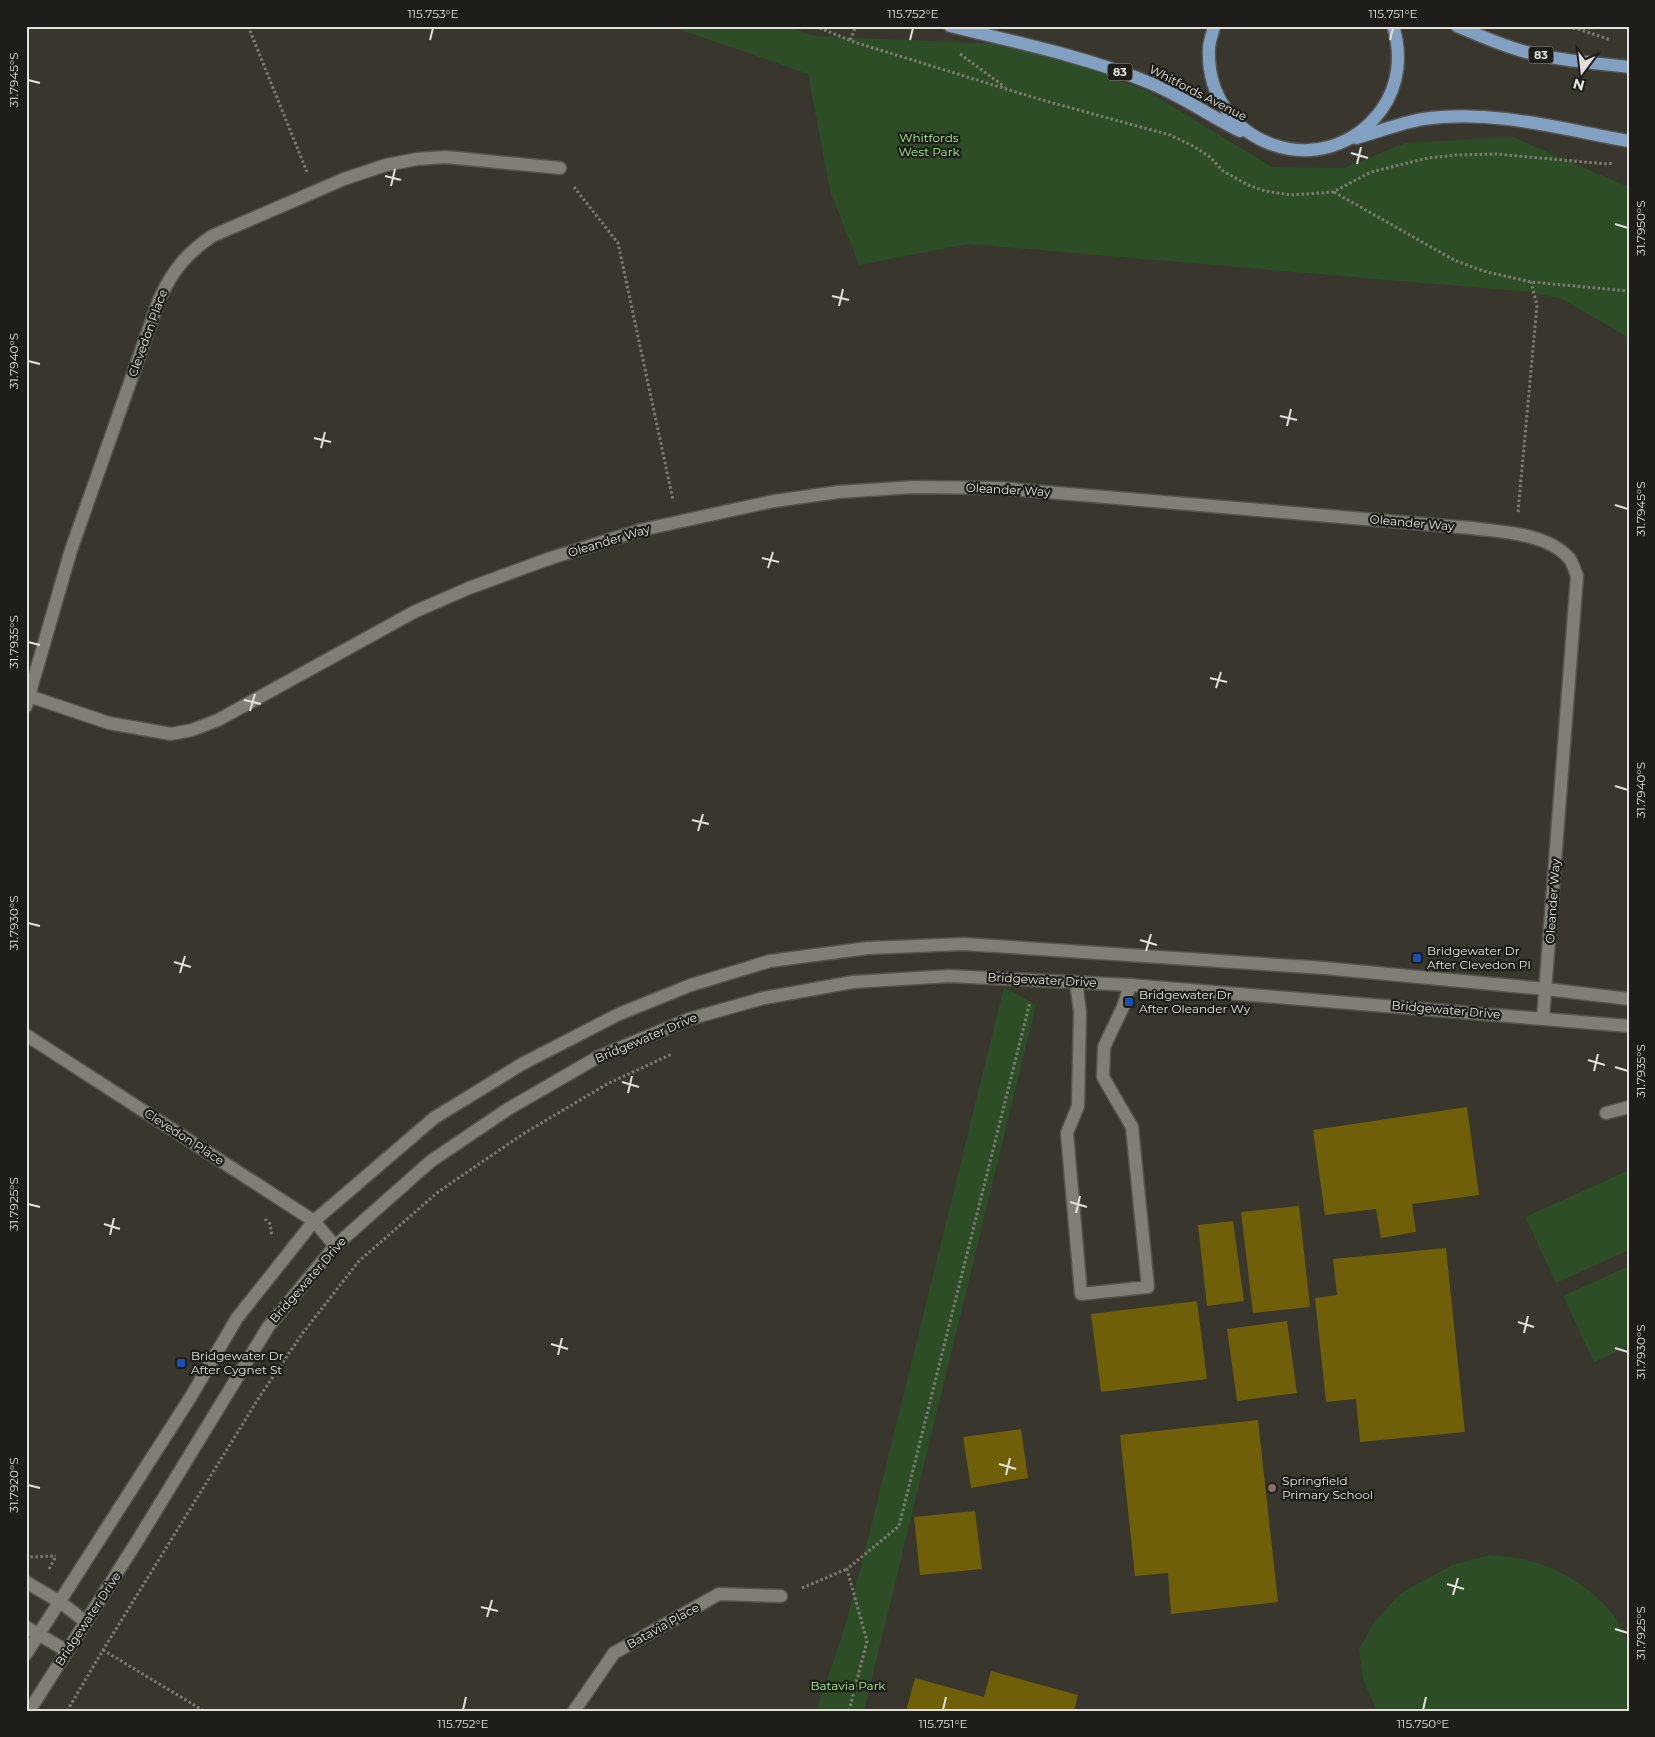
<svg xmlns="http://www.w3.org/2000/svg" width="1655" height="1737" viewBox="0 0 1655 1737" font-family="Montserrat,sans-serif">
	<rect width="100%" height="100%" fill="#38362d"/>
	<g fill="#2c4d25">
		<path d="M670,26H785L815,36L1026,45L1147,91L1272,167L1344,168L1405,143L1513,137L1629,187V338L1562,299L1528,292L968,244L859,265L830,191L808,74Z"/>
		<path d="M1004,987L1036,1005L864,1711H816L841,1639L861,1567Z"/>
		<path d="M1629,1170V1250L1556,1283L1525,1217Z"/>
		<path d="M1629,1266V1346L1594,1362L1563,1296Z"/>
		<path d="M1489,1555C1502,1556 1515,1557 1527,1560C1568,1570 1618,1603 1628,1646C1632,1659 1629,1690 1629,1704L1626,1711H1377L1363,1680L1359,1649L1375,1621L1401,1593L1452,1565Z"/>
	</g>
	<g fill="#6f5f09">
		<path d="M1467,1107L1479,1195L1412,1204L1416,1232L1381,1238L1376,1209L1325,1215L1313,1130Z"/>
		<path d="M1299,1206L1310,1307L1253,1313L1241,1212Z"/>
		<path d="M1233,1221L1244,1301L1207,1306L1198,1225Z"/>
		<path d="M1446,1248L1465,1432L1360,1442L1356,1399L1326,1402L1315,1298L1337,1295L1333,1259Z"/>
		<path d="M1197,1301L1207,1379L1101,1392L1091,1314Z"/>
		<path d="M1287,1321L1297,1393L1237,1401L1227,1329Z"/>
		<path d="M1258,1420L1278,1602L1171,1614L1168,1573L1135,1576L1120,1435Z"/>
		<path d="M1021,1429L1028,1478L971,1488L963,1437Z"/>
		<path d="M975,1511L982,1569L920,1575L914,1517Z"/>
		<path d="M991,1671L1078,1695L1074,1711H906L915,1678L984,1697Z"/>
	</g>
	<g fill="none" stroke-linecap="round" stroke-linejoin="round">
		<g stroke="#55544c" stroke-width="15">
			<g id="lane">
				<path d="M1076,982L1080,1012L1078,1106L1067,1133L1081,1294L1148,1287L1132,1127L1103,1077L1104,1047L1123,1007L1130,985"/>
				<path d="M1606,1113L1629,1107"/>
			</g>
		</g>
		<g stroke="#55544c" stroke-width="15">
			<g id="street">
				<path d="M29,696L109,723L171,734L192,730L218,720L414,612L469,588L551,558L641,530L774,501L838,492L914,487L999,488L1471,528C1502,532 1547,533 1569,558C1573,563 1575,571 1577,576L1543,1018"/>
				<path d="M26,706L71,550L159,300C172,271 186,254 212,236L344,179L386,165L417,159L446,157L560,168"/>
				<path d="M26,1035L314,1221L335,1246"/>
				<path d="M574,1711L614,1653L719,1594L781,1596"/>
			</g>
		</g>
		<g stroke="#55544c" stroke-width="15">
			<g id="secondary">
				<path d="M26,1582L60,1602L86,1622"/>
				<path d="M26,1627L67,1651"/>
				<path d="M26,1654L190,1398L237,1318L314,1221L434,1118L522,1064L619,1014L691,985L770,961L868,948L964,944L1324,968L1546,989L1629,999"/>
				<path d="M29,1711L136,1543L268,1327L335,1246L431,1161L508,1109L598,1057L689,1019L764,998L853,982L950,976L1130,985L1629,1026"/>
			</g>
		</g>
		<g stroke="#55544c" stroke-width="15">
			<g id="primary">
				<path d="M950,26C1015,42 1083,56 1145,81C1179,94 1208,115 1240,131"/>
				<path d="M1214,26C1213,33 1209,41 1209,49C1205,145 1325,188 1382,109C1399,85 1402,54 1393,26"/>
				<path d="M1457,26C1481,36 1505,47 1530,53C1562,61 1595,63 1629,67"/>
				<path d="M1356,138C1378,132 1400,123 1423,119C1493,109 1561,129 1629,141"/>
			</g>
		</g>
		<g stroke="#7d7c74" stroke-width="3" stroke-dasharray="2.5 2.5" stroke-linecap="butt">
			<path d="M248,26L307,172"/>
			<path d="M815,26L854,42L1042,100L1170,135L1193,146L1210,157L1223,171L1248,185L1265,191L1291,195L1333,192L1371,172L1428,158L1456,155L1496,154L1607,164L1614,163"/>
			<path d="M1563,26L1578,29L1611,26"/>
			<path d="M1578,29L1611,40"/>
			<path d="M850,40L856,26"/>
			<path d="M960,54L1005,87"/>
			<path d="M574,187L618,243L673,500"/>
			<path d="M1334,192L1454,260L1483,271L1531,282L1629,291"/>
			<path d="M1518,512L1537,305L1531,282"/>
			<path d="M265,1219L270,1224L272,1236"/>
			<path d="M26,1555L29,1557L56,1556"/>
			<path d="M49,1569L56,1556"/>
			<path d="M802,1588L847,1569"/>
			<path d="M103,1650L204,1711"/>
			<path d="M67,1711L103,1650L260,1396L302,1334L359,1261L438,1192L523,1134L607,1084L672,1054"/>
			<path d="M849,1711L867,1641L847,1569L899,1526L1030,1002"/>
		</g>
		<use href="#lane" stroke="#807e75" stroke-width="12"/>
		<use href="#street" stroke="#807e75" stroke-width="12"/>
		<use href="#secondary" stroke="#807e75" stroke-width="12"/>
		<use href="#primary" stroke="#82a0c2" stroke-width="12"/>
	</g>
	<path fill="none" stroke="#e1e0da" stroke-width="2" d="M430,40L433,28M910,40L913,28M1390,40L1393,28M28,80L40,83M1351,153L1368,158M1357,164L1361,147M385,176L401,180M391,186L395,169M1615,224L1628,228M832,296L849,300M839,306L843,289M28,361L40,364M1280,416L1297,420M1287,426L1291,409M314,438L331,442M321,448L325,432M1615,505L1628,509M762,558L779,562M768,568L773,552M28,642L40,645M1210,678L1227,682M1216,688L1221,672M244,700L261,704M250,711L255,694M1615,786L1628,790M692,820L709,824M698,831L703,814M28,923L40,926M1140,940L1157,945M1146,951L1151,934M174,962L191,967M180,973L185,956M1588,1060L1605,1065M1615,1067L1628,1071M1594,1071L1598,1054M622,1082L639,1087M628,1093L632,1076M1070,1202L1087,1207M28,1204L40,1207M1076,1213L1080,1196M104,1224L120,1229M110,1235L114,1218M1518,1322L1534,1327M1524,1333L1528,1316M551,1344L568,1349M1615,1348L1628,1352M558,1355L562,1338M999,1464L1016,1469M1006,1475L1010,1458M28,1485L40,1488M1447,1584L1464,1589M1453,1595L1458,1578M481,1607L498,1611M487,1617L492,1600M1615,1629L1628,1633M463,1710L466,1697M943,1710L946,1697M1423,1710L1426,1697"/>
	<g fill="#1a4fb4" stroke="#1e1d19" stroke-width="2">
		<rect x="1412" y="953" width="10" height="10" rx="2.5"/>
		<rect x="1124" y="997" width="10" height="10" rx="2.5"/>
		<rect x="176" y="1358" width="10" height="10" rx="2.5"/>
	</g>
	<circle fill="#8d6e63" stroke="#1e1d19" stroke-width="2" cx="1272" cy="1488" r="5"/>
	<g text-anchor="middle" stroke-width="4.5" stroke-linejoin="round" paint-order="stroke">
		<g fill="#1e1d19" stroke="#a6a6a0" stroke-width="1">
			<rect x="1528.5" y="46.5" width="25" height="17" rx="4"/>
			<rect x="1107.5" y="63.5" width="25" height="17" rx="4"/>
		</g>
		<g font-size="11" font-weight="bold" fill="#e1e0da">
			<text x="1541" y="59">83</text>
			<text x="1120" y="76">83</text>
		</g>
		<g font-size="12" fill="#e1e0da" stroke="#1e1d19">
			<text transform="translate(1198 93) rotate(27)" y="4">Whitfords Avenue</text>
			<text transform="translate(148 333) rotate(-70)" y="4">Clevedon Place</text>
			<text transform="translate(1008 490) rotate(3)" y="4">Oleander Way</text>
			<text transform="translate(1412 523) rotate(5)" y="4">Oleander Way</text>
			<text transform="translate(609 541) rotate(-17)" y="4">Oleander Way</text>
			<text transform="translate(1553 901) rotate(-86)" y="4">Oleander Way</text>
			<text transform="translate(1042 980) rotate(3)" y="4">Bridgewater Drive</text>
			<text transform="translate(1446 1010) rotate(5)" y="4">Bridgewater Drive</text>
			<text transform="translate(646 1038) rotate(-23)" y="4">Bridgewater Drive</text>
			<text transform="translate(184 1137) rotate(33)" y="4">Clevedon Place</text>
			<text transform="translate(308 1280) rotate(-49)" y="4">Bridgewater Drive</text>
			<text transform="translate(88 1619) rotate(-57)" y="4">Bridgewater Drive</text>
			<text transform="translate(663 1626) rotate(-29)" y="4">Batavia Place</text>
		</g>
		<g font-size="12" fill="#a0f08f" stroke="#1e1d19">
			<text x="929" y="142">Whitfords<tspan x="929" dy="14">West Park</tspan></text>
			<text x="848" y="1690">Batavia Park</text>
		</g>
		<g font-size="12" fill="#e1e0da" stroke="#1e1d19" text-anchor="start">
			<text x="1427" y="955">Bridgewater Dr<tspan x="1427" dy="14">After Clevedon Pl</tspan></text>
			<text x="1139" y="999">Bridgewater Dr<tspan x="1139" dy="14">After Oleander Wy</tspan></text>
			<text x="191" y="1360">Bridgewater Dr<tspan x="191" dy="14">After Cygnet St</tspan></text>
			<text x="1282" y="1485">Springfield<tspan x="1282" dy="14">Primary School</tspan></text>
		</g>
	</g>
	<rect width="1655" height="1737" fill="none" stroke="#1e1d19" stroke-width="55"/>
	<g transform="translate(1582 72) rotate(195)" stroke="#1e1d19" stroke-width="4" paint-order="stroke">
	<path d="M0-4L9 19L0 12L-9 19Z" fill="#e1e0da"/>
	<text y="-8" font-size="14" font-weight="bold" text-anchor="middle" fill="#e1e0da">N</text>
	</g>
	<rect x="28" y="28" width="1600" height="1682" fill="none" stroke="#e1e0da" stroke-width="2"/>
	<g font-size="12" text-anchor="middle" fill="#e1e0da">
		<text x="433" y="18">115.753°E</text>
		<text x="913" y="18">115.752°E</text>
		<text x="1393" y="18">115.751°E</text>
		<text transform="translate(14 80) rotate(-90)" y="4">31.7945°S</text>
		<text transform="translate(1641 228) rotate(-90)" y="4">31.7950°S</text>
		<text transform="translate(14 361) rotate(-90)" y="4">31.7940°S</text>
		<text transform="translate(1641 509) rotate(-90)" y="4">31.7945°S</text>
		<text transform="translate(14 642) rotate(-90)" y="4">31.7935°S</text>
		<text transform="translate(1641 790) rotate(-90)" y="4">31.7940°S</text>
		<text transform="translate(14 923) rotate(-90)" y="4">31.7930°S</text>
		<text transform="translate(1641 1071) rotate(-90)" y="4">31.7935°S</text>
		<text transform="translate(14 1204) rotate(-90)" y="4">31.7925°S</text>
		<text transform="translate(1641 1352) rotate(-90)" y="4">31.7930°S</text>
		<text transform="translate(14 1485) rotate(-90)" y="4">31.7920°S</text>
		<text transform="translate(1641 1633) rotate(-90)" y="4">31.7925°S</text>
		<text x="463" y="1728">115.752°E</text>
		<text x="943" y="1728">115.751°E</text>
		<text x="1423" y="1728">115.750°E</text>
	</g>
</svg>
